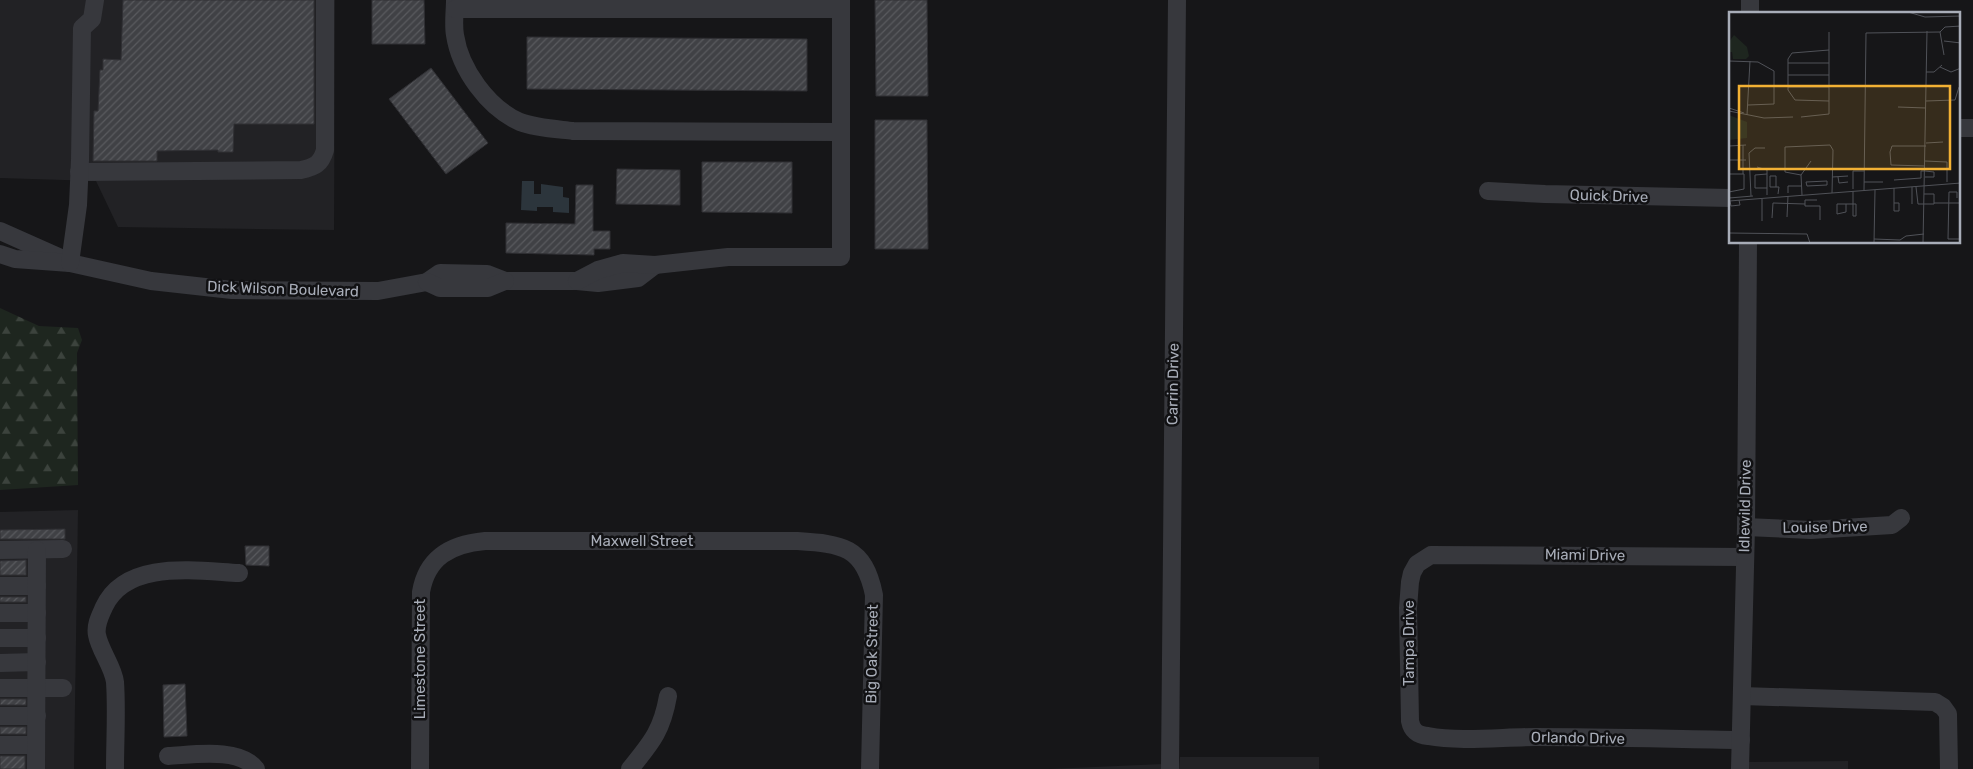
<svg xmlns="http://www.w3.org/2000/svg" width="1973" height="769" viewBox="0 0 1973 769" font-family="Rubik,sans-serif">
	<defs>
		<pattern id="forest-firs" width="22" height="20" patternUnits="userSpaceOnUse" patternTransform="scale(1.25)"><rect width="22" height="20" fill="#1e261f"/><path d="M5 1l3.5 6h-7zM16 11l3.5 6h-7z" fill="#3c433d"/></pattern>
		<pattern id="building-hatch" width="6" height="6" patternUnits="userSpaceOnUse" patternTransform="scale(1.25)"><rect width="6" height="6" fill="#404145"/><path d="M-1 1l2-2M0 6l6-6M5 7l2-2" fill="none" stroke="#595a5e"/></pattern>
	</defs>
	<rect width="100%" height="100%" fill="#161618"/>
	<g fill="#222225">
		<path d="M0,0H335L334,230L118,227L96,181L0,178Z"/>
		<path d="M78,510L74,769H0V512Z"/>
		<path d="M1180,757H1319V769H1179Z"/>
		<path d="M1848,761V769H1749V762Z"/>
		<path d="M1163,764V769H1049Z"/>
	</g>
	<path fill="url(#forest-firs)" d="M0,308L39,326L78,328L82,340L77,353L78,485L0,490Z"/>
	<path fill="#2c353c" d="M522,181H534V194H541V184L563,187V197L569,198V213L553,212V207H537V211L521,210Z"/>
	<g fill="url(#building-hatch)" stroke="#303034">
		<path d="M123,0H314V124H234L233,152H218V150L157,151V161H93L94,111H98L100,70H103V59L121,60Z"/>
		<path d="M372,0H424L425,44H372Z"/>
		<path d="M875,0H927L928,96H876Z"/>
		<path d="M527,37L807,39V91L527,89Z"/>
		<path d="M431,68L488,143L446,174L389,99Z"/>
		<path d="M875,120H927L928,249H875Z"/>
		<path d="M702,162H792V213L702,212Z"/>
		<path d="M617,169L680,170V205L616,204Z"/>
		<path d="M576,185H593V231H610V249H594V255L506,253V223L575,224Z"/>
		<path d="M65,529V539H0V530Z"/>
		<path d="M245,546H269V566L246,565Z"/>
		<path d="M26,560V575H0V561Z"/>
		<rect x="0" y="597" width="26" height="5"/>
		<path d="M185,684L187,736L164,737L163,685Z"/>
		<rect x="0" y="699" width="26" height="6"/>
		<rect x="0" y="727" width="26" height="7"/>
		<rect x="0" y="756" width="25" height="13"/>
	</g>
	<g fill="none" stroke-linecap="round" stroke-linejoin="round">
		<g stroke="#37383d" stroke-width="18">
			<path d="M455,0C455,11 453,24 455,35C460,69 488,108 520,122C536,128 556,129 573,131L841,132"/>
			<path d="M455,9H841"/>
			<path d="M1750,14V0"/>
			<path d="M1959,128H1973"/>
			<path d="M79,172L301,170C315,167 321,164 325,150V0"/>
			<path d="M1488,191L1545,194L1730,198"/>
			<path d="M0,231L63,259"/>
			<path d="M0,254L15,259L70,263L151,281L232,290L378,291L427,282L440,273L487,274L505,281H577L598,283L638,278L655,265"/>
			<path d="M70,263L78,205L80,160L82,28L92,19L95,0"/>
			<path d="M577,281L598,270L623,263L655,265L728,257H841V0"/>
			<path d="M427,282L440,288H488L505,281"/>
			<path d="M1746,527L1811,530L1892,525L1901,518"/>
			<path d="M0,550L63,549"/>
			<path d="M0,586H37"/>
			<path d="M0,613H37"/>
			<path d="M0,638H37"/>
			<path d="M0,663L37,662"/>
			<path d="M0,688H63"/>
			<path d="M1742,696L1935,702L1943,707L1948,714L1949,769"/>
			<path d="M0,716H37"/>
			<path d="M1741,740C1672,739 1603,737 1535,737C1502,737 1460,742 1428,736C1417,735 1412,731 1410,721L1408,608L1410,582L1412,573L1417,564L1431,555L1744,557"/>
			<path d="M0,745H36"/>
			<path d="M168,756C192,755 240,747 256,769"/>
			<path d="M36,769L37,550"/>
			<path d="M115,769C115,740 117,710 115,682C113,666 100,651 97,635C95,625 100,616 104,607C126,559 197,571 239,573"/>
			<path d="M420,769L421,592C427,557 451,544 485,541H796C841,544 864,545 874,595L870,769"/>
			<path d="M630,769C651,743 662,731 668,696"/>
			<path d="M1170,769L1177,0"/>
			<path d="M1740,769L1746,527L1748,242"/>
		</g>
	</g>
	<g text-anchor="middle" stroke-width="5" stroke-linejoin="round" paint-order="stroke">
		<g font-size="15" fill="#a8adb8" stroke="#111113">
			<text transform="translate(1609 196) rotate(2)" y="5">Quick Drive</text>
			<text transform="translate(283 289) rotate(2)" y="5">Dick Wilson Boulevard</text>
			<text transform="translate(1173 384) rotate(-89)" y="5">Carrin Drive</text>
			<text transform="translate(1745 506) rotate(-89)" y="5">Idlewild Drive</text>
			<text transform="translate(1825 527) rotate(-1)" y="5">Louise Drive</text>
			<text x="642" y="546">Maxwell Street</text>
			<text transform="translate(1585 555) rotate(1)" y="5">Miami Drive</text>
			<text transform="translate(1409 643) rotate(-90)" y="5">Tampa Drive</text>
			<text transform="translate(872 654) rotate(-89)" y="5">Big Oak Street</text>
			<text transform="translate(420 659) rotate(-90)" y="5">Limestone Street</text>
			<text transform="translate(1578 738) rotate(1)" y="5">Orlando Drive</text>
		</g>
	</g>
	<g transform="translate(1729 12)">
		<rect width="231" height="231" fill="#161618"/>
		<path d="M5,23L18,35L20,44L17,47H4L3,40H0V30ZM0,103L18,110V126L0,128Z" fill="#1e261f"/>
		<path fill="none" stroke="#505258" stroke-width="1" d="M179,0L196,5L232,4M211,20L215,43M211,20L216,15L232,14M215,29L232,31M0,49L29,50L45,59V92L19,93M59,51H100M211,55L222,60L232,56M197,60H205L213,53M59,63H100M59,75H100M100,89L66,88L59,78V47L63,41L100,38M197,89L226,88L230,75M169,95L197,96M0,96L15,101M0,99L35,106L64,105M18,103L21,49M72,105L100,102V20M197,131L214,130M0,134L17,133M0,148H17M196,149L218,150V170M196,154L162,153L161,140L163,134H197M28,155L38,158V183M0,162H15V177L0,180M14,162V133M72,163L56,160V135L101,133L104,138L103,181M103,165L119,164M109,165L110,171L119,170M196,165H205V160L196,159M165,168L192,166V159H196M98,169V173L78,174L77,170ZM135,170H154M47,175V164H41V175H50L49,182M183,175V192M187,175L189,192H205V182H195M38,176H26V163L38,162M165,176V199H170V191H165M124,177V159H135M135,178L137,21L211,20M59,181V174H73M73,183L72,163L82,149M22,184L20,141L26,136H36M0,186L24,184M228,186V180H220L219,227H232M33,187V209M0,189L232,171M1,189L2,194L11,193L10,188M76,191V194H91V208M76,191V188H88M205,191H232M117,192V200L108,202V192H127V204H124V179M58,205L59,184M43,206L44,191L76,192M0,221L78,222L81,231M145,227L171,228L177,224L195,222M145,231L146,178M194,231L198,19"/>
		<path fill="#f2b134" fill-opacity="0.15" stroke="#f2b134" stroke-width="2.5" d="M10,74H221V157H10Z"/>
		<rect width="231" height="231" fill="none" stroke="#a8adb8" stroke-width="2.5"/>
	</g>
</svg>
